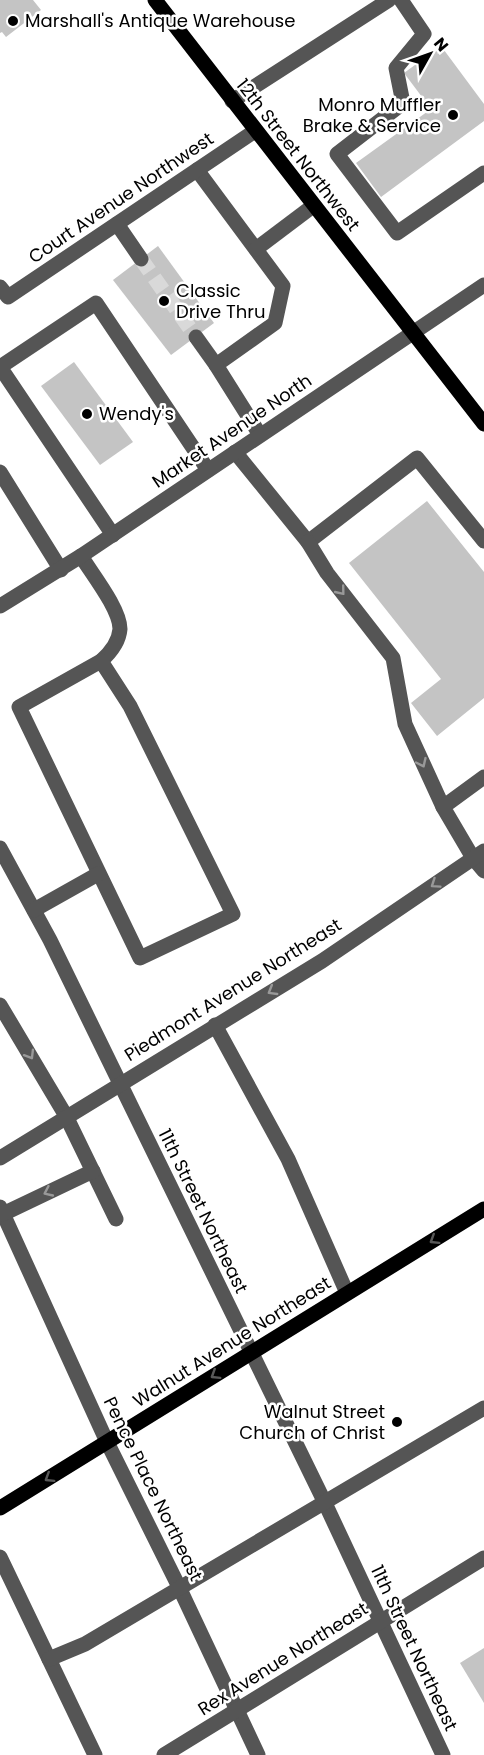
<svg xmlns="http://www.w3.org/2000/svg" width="484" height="1755" viewBox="0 0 484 1755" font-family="Poppins,sans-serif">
	<rect width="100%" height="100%" fill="#fff"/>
	<g fill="#c4c4c4">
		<path d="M0,0H33L41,10L6,37L2,32L0,33Z"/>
		<path d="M441,46L484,104V121L381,197L356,163L431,109L404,73Z"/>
		<path d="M158,246L214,323L171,355L113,280Z"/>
		<path d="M74,362L133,442L100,465L41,386Z"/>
		<path d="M427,501L484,572V698L437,736L411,703L441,679L349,563Z"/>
		<path d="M484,1648V1703L460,1663Z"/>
	</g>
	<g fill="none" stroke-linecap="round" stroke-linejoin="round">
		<path stroke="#d9d9d9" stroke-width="15" stroke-dasharray="15 8" stroke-linecap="butt" d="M141,259L196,337"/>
		<g stroke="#555" stroke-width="15">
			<path d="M401,0L424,34L396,68L403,103L337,154L397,233L484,173"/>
			<path d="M232,101L389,0"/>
			<path d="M197,170L283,286L275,323L216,365L260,435"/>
			<path d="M117,224L141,259"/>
			<path d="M256,249L313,206"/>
			<path d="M0,287L8,297L255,131"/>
			<path d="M196,337L216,365"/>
			<path d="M235,452L308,542L417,458L484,541"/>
			<path d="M0,472L61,570"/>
			<path d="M113,535L0,367L96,303L208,470"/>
			<path d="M308,542L327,573L393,658L405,724L443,807"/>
			<path d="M81,556C92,574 120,609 120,629C119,642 110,653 101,661"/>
			<path d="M0,606L81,556L484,285"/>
			<path d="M101,661L130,706L233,914L140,958L19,707Z"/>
			<path d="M484,777L443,807L473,858L484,871"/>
			<path d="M0,848L50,940L324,1501L443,1755"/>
			<path d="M34,910L98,874"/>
			<path d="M0,1005L66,1116L116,1219"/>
			<path d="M215,1025L288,1159L347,1293"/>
			<path d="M0,1158L322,961L484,851"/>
			<path d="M0,1207L107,1442L179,1587L258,1755"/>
			<path d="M3,1214L93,1171"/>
			<path d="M0,1557L95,1755"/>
			<path d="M49,1659L85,1644L484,1408"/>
			<path d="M164,1755L484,1558"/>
		</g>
		<g stroke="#000" stroke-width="15">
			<path d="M155,0L484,424"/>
			<path d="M0,1508L484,1209"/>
		</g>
	</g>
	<defs><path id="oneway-chevron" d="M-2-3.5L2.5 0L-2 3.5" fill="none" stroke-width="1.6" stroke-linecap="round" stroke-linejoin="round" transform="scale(1.5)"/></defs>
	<g stroke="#999">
		<use href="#oneway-chevron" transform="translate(341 591) rotate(51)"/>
		<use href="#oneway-chevron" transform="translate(422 763) rotate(65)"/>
		<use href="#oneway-chevron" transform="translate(435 884) rotate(146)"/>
		<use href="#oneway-chevron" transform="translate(272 991) rotate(149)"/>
		<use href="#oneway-chevron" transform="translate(30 1055) rotate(59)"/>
		<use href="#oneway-chevron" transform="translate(48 1192) rotate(155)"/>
	</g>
	<g stroke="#595959">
		<use href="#oneway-chevron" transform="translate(434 1240) rotate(148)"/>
		<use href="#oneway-chevron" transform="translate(215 1375) rotate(148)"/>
		<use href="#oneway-chevron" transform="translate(49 1478) rotate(148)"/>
	</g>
	<g fill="#000" stroke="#fff" stroke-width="2">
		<circle cx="13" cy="21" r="6"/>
		<circle cx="453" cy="115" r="6"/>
		<circle cx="164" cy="301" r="6"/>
		<circle cx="87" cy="414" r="6"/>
		<circle cx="397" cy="1422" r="6"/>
	</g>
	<g text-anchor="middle" stroke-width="5" stroke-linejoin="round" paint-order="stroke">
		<g font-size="18" fill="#000" stroke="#fff" text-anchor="start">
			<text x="25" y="27">Marshall's Antique Warehouse</text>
			<text x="441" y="111" text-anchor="end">Monro Muffler<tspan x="441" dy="21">Brake &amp; Service</tspan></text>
			<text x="176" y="297">Classic<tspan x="176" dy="21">Drive Thru</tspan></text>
			<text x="99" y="420">Wendy's</text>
			<text x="385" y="1418" text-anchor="end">Walnut Street<tspan x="385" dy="21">Church of Christ</tspan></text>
		</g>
		<g font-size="18" fill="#000" stroke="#fff">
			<text transform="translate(298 155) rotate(52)" y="6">12th Street Northwest</text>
			<text transform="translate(121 198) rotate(-34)" y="6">Court Avenue Northwest</text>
			<text transform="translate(232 431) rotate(-34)" y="6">Market Avenue North</text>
			<text transform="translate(233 990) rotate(-32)" y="6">Piedmont Avenue Northeast</text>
			<text transform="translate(203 1211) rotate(64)" y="6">11th Street Northeast</text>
			<text transform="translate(232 1342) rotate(-32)" y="6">Walnut Avenue Northeast</text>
			<text transform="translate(153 1489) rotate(64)" y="6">Pence Place Northeast</text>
			<text transform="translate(414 1648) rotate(65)" y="6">11th Street Northeast</text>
			<text transform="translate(283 1659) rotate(-32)" y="6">Rex Avenue Northeast</text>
		</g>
	</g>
	<g transform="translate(430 54) rotate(50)" stroke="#ffffff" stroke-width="4.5" paint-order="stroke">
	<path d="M0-4.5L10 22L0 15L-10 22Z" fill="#000000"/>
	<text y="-9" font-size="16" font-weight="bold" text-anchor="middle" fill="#000000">N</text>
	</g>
</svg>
